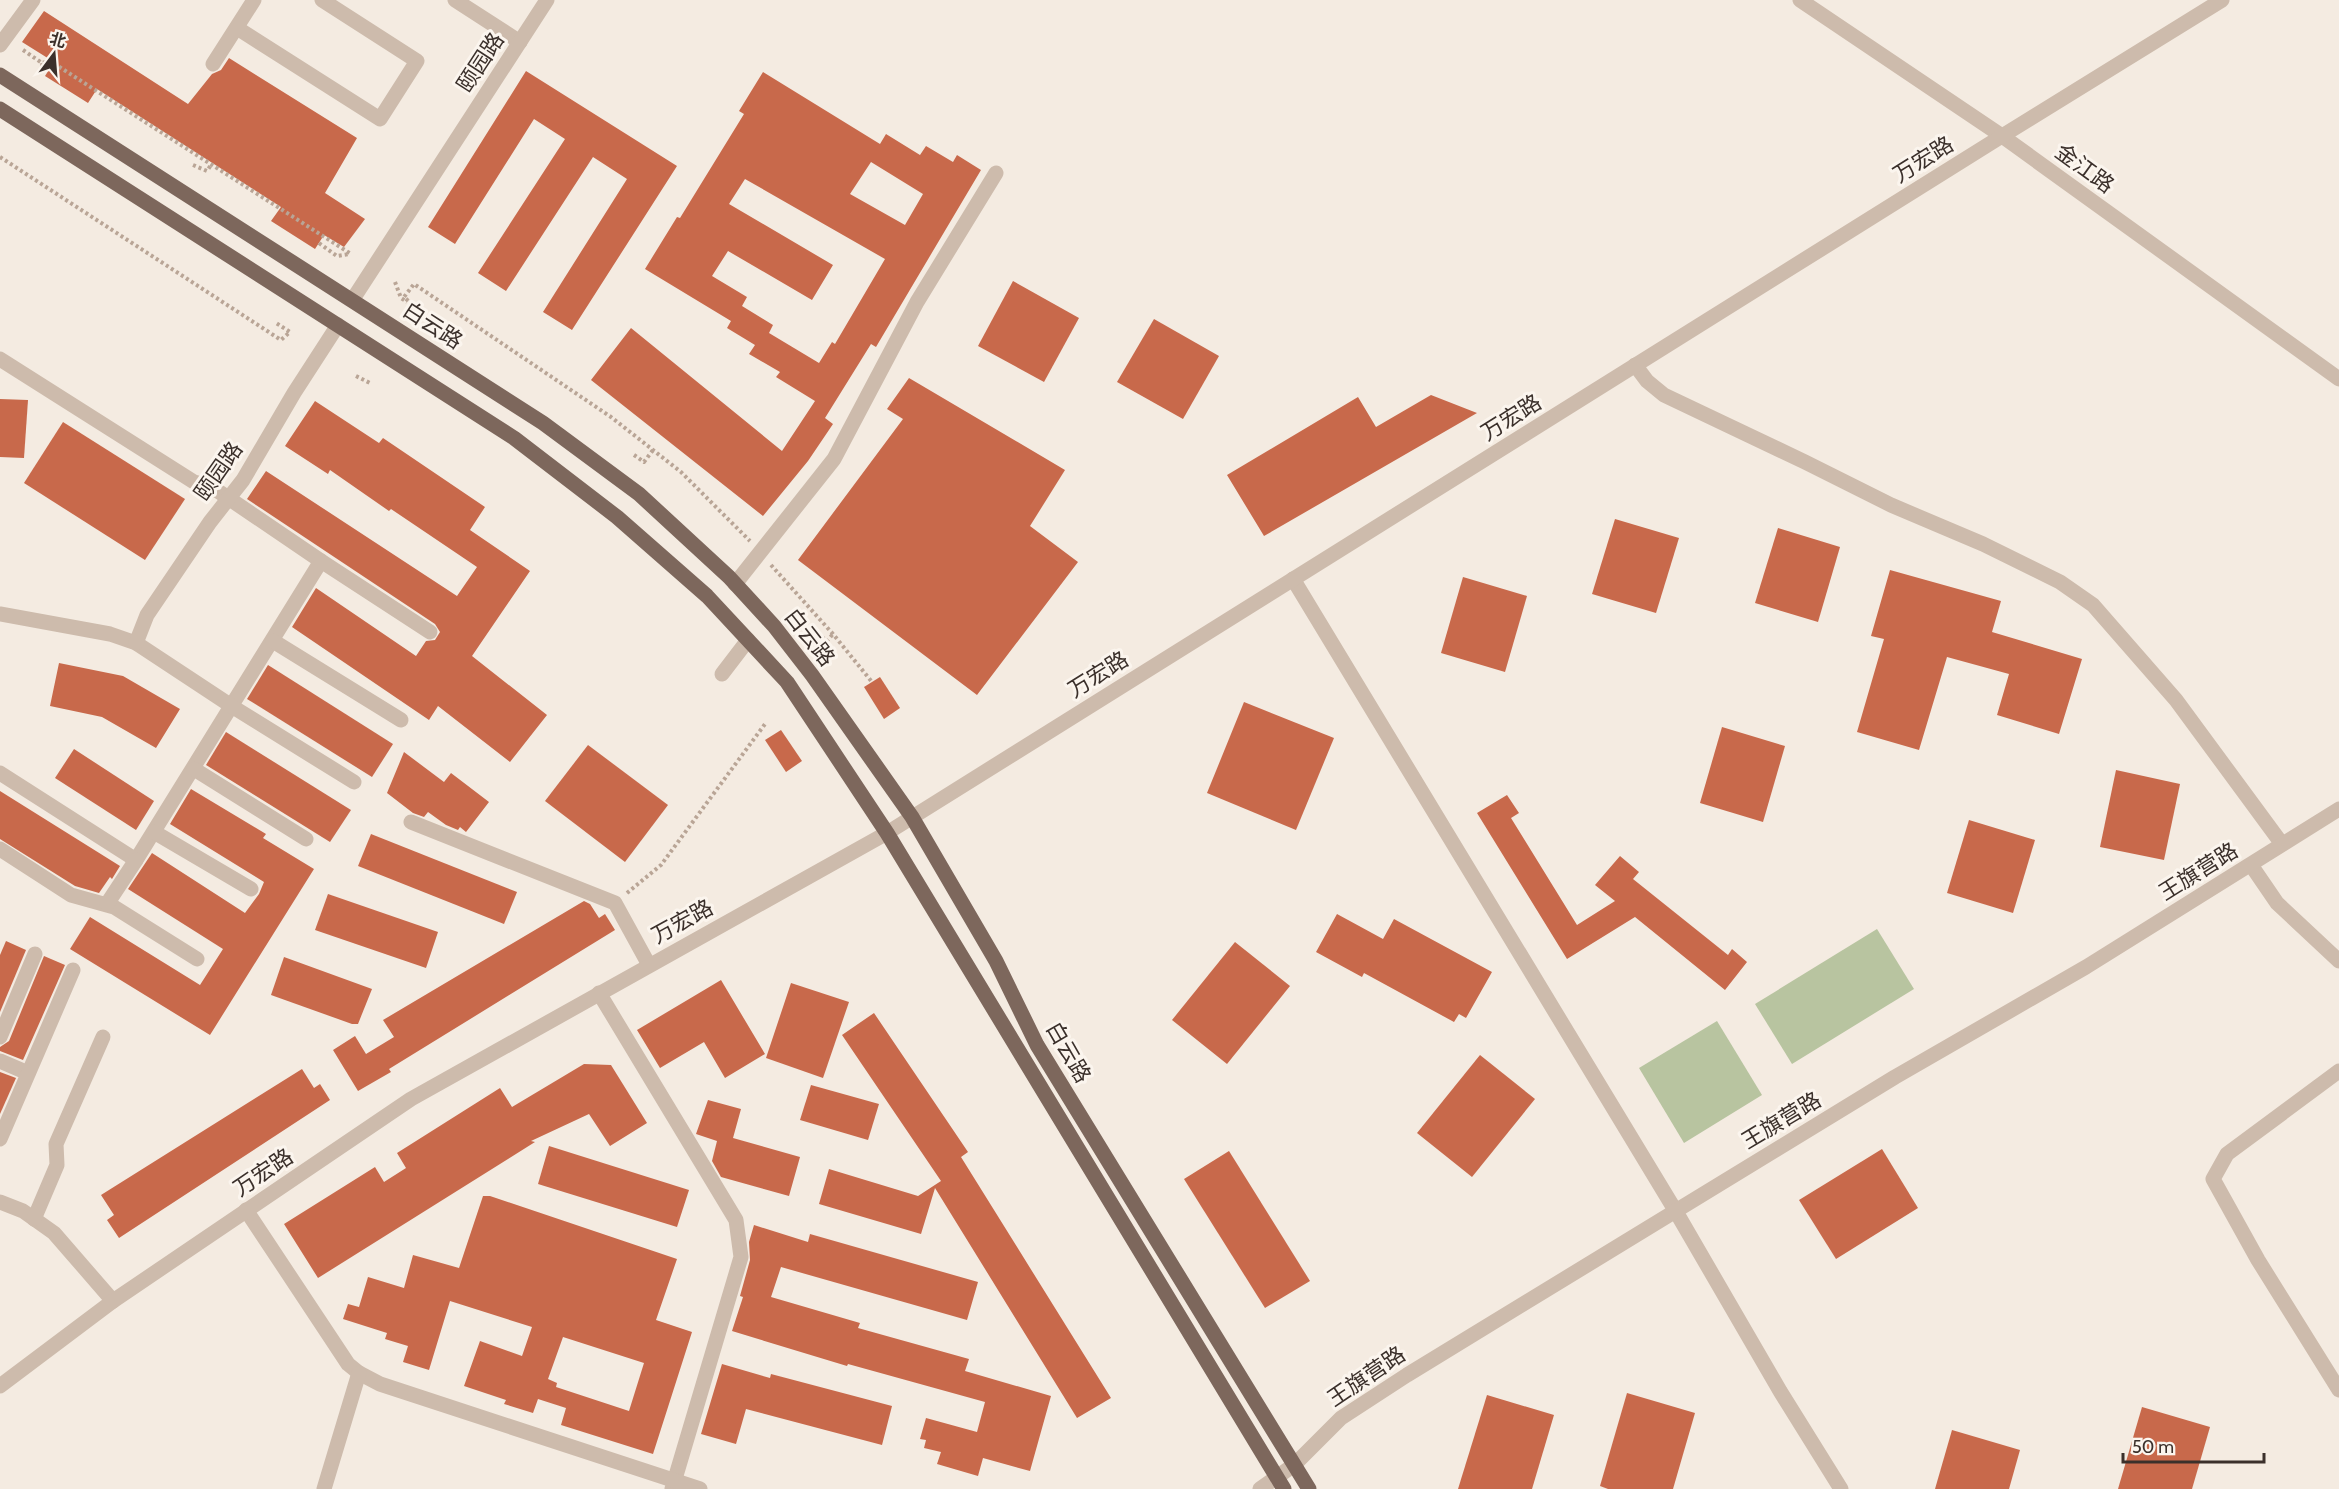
<svg xmlns="http://www.w3.org/2000/svg" width="2339" height="1489" viewBox="0 0 2339 1489" font-family="Cabin,'Noto Sans SC',sans-serif">
	<rect width="100%" height="100%" fill="#f4ebe1"/>
	<g fill="#b8c4a0">
		<path d="M1877,929L1914,989L1792,1064L1755,1004Z"/>
		<path d="M1717,1021L1762,1095L1684,1143L1639,1068Z"/>
	</g>
	<g fill="#c8694b" fill-rule="evenodd">
		<path d="M44,11L188,104L212,74L221,70L229,58L357,138L325,193L365,219L344,247L324,235L315,249L271,221L281,207L97,89L88,103L45,76L54,62L22,42Z"/>
		<path d="M526,71L677,166L572,330L543,312L627,179L593,157L506,291L478,273L565,139L534,119L455,244L428,227Z"/>
		<path d="M763,72L880,144L886,134L920,155L926,146L953,162L957,155L981,170L876,347L871,344L825,418L833,424L808,461L763,516L591,380L631,328L782,451L815,401L776,377L780,372L749,354L755,345L727,328L731,321L645,269L677,217L680,218L744,114L739,111ZM871,162L923,194L905,225L850,194ZM745,179L885,259L835,344L832,342L819,363L769,333L773,325L742,306L747,297L712,276L728,251L812,300L833,265L729,204Z"/>
		<path d="M1013,281L1079,318L1044,382L978,346Z"/>
		<path d="M1154,319L1219,356L1183,419L1117,382Z"/>
		<path d="M909,378L1065,470L1030,526L1078,562L977,695L798,560L903,419L887,409Z"/>
		<path d="M1431,395L1477,413L1264,536L1227,475L1358,397L1376,427Z"/>
		<path d="M0,399L28,400L24,458L0,457Z"/>
		<path d="M315,401L379,443L383,438L485,507L470,530L530,571L472,656L547,715L510,762L438,706L429,720L292,627L316,588L416,656L426,641L435,640L440,632L435,624L247,499L266,471L457,596L477,567L391,509L389,511L330,470L328,474L285,446Z"/>
		<path d="M63,422L185,499L145,560L24,483Z"/>
		<path d="M1615,519L1679,538L1656,613L1592,594Z"/>
		<path d="M1778,528L1840,547L1818,622L1755,603Z"/>
		<path d="M1890,570L2001,601L1992,632L2082,659L2059,734L1997,715L2009,674L1947,657L1919,750L1857,732L1884,639L1871,636Z"/>
		<path d="M1463,577L1527,596L1505,672L1441,653Z"/>
		<path d="M59,663L123,676L180,709L156,748L102,717L50,706Z"/>
		<path d="M268,665L393,744L372,777L247,699Z"/>
		<path d="M880,677L900,708L884,719L864,687Z"/>
		<path d="M1244,702L1334,738L1296,830L1207,793Z"/>
		<path d="M1722,727L1785,746L1763,822L1700,803Z"/>
		<path d="M781,730L802,761L786,772L765,740Z"/>
		<path d="M226,732L351,810L330,842L206,765Z"/>
		<path d="M588,745L668,805L625,862L545,801Z"/>
		<path d="M74,749L154,801L136,830L55,778Z"/>
		<path d="M404,752L444,782L451,773L489,802L466,832L460,827L458,830L446,825L428,812L424,817L413,813L387,793Z"/>
		<path d="M2116,770L2180,784L2164,860L2100,847Z"/>
		<path d="M191,789L266,834L263,838L314,869L210,1035L70,949L90,917L200,985L223,949L128,889L152,853L245,913L259,894L264,882L170,824Z"/>
		<path d="M0,791L120,866L112,879L110,877L99,893L75,886L0,839Z"/>
		<path d="M1507,795L1519,813L1511,818L1577,925L1615,901L1595,885L1620,856L1639,872L1633,879L1728,955L1732,949L1747,962L1725,990L1635,917L1567,959L1477,813Z"/>
		<path d="M1969,820L2035,840L2013,913L1947,893Z"/>
		<path d="M371,834L517,892L504,924L358,866Z"/>
		<path d="M328,894L438,932L426,968L315,930Z"/>
		<path d="M584,901L590,904L599,918L605,914L615,930L389,1069L391,1072L358,1091L333,1050L355,1036L366,1054L394,1037L383,1020Z"/>
		<path d="M1337,914L1383,939L1394,919L1492,972L1466,1018L1459,1014L1454,1022L1364,973L1362,977L1316,952Z"/>
		<path d="M6,941L26,950L0,1012V955Z"/>
		<path d="M1235,942L1290,986L1227,1064L1172,1020Z"/>
		<path d="M44,956L65,965L23,1060L0,1051V1047L9,1041Z"/>
		<path d="M284,957L372,989L358,1024H352L271,995Z"/>
		<path d="M721,980L765,1054L725,1078L704,1042L660,1068L637,1030Z"/>
		<path d="M791,983L849,1002L823,1078L766,1058Z"/>
		<path d="M874,1013L968,1152L961,1157L1111,1398L1077,1418L935,1188L921,1234L819,1204L829,1169L918,1196L941,1181L842,1035Z"/>
		<path d="M1480,1055L1535,1099L1472,1177L1417,1133Z"/>
		<path d="M584,1064L611,1065L647,1123L610,1146L589,1114L531,1141L535,1142L318,1278L284,1224L375,1167L384,1182L406,1168L397,1153L500,1088L512,1107Z"/>
		<path d="M302,1069L314,1088L320,1084L330,1100L119,1238L107,1220L114,1215L101,1195Z"/>
		<path d="M0,1072L16,1078L0,1114Z"/>
		<path d="M811,1085L879,1104L868,1140L800,1120Z"/>
		<path d="M708,1100L741,1109L733,1138L800,1157L789,1196L721,1177L712,1161L717,1141L696,1134Z"/>
		<path d="M549,1146L689,1190L677,1227L538,1184Z"/>
		<path d="M1882,1149L1918,1208L1836,1259L1799,1200Z"/>
		<path d="M1229,1151L1310,1281L1265,1308L1184,1179Z"/>
		<path d="M483,1196H490L677,1259L656,1320L692,1332L653,1454L561,1425L566,1408L538,1399L533,1413L504,1404L506,1400L464,1386L480,1341L522,1356L532,1327L450,1301L429,1370L403,1362L408,1346L385,1339L387,1333L343,1319L348,1304L359,1307L368,1277L404,1288L413,1255L459,1268ZM563,1337L644,1363L629,1411L556,1387L557,1383L548,1379Z"/>
		<path d="M754,1225L808,1242L810,1234L978,1282L967,1320L781,1267L771,1297L860,1323L858,1328L969,1359L965,1371L1051,1396L1030,1471L983,1458L978,1476L937,1464L941,1452L924,1448L926,1440L920,1439L926,1418L977,1432L985,1402L848,1364L847,1366L732,1331L743,1297L740,1296L750,1260L749,1242Z"/>
		<path d="M722,1364L770,1378L771,1374L892,1406L882,1445L746,1409L736,1444L701,1434Z"/>
		<path d="M1627,1393L1695,1413L1673,1489H1608L1600,1486Z"/>
		<path d="M1487,1395L1554,1415L1532,1489H1458Z"/>
		<path d="M2142,1407L2210,1427L2192,1489H2118Z"/>
		<path d="M1952,1430L2020,1450L2009,1489H1935Z"/>
	</g>
	<g fill="none" stroke-linecap="round" stroke-linejoin="round">
		<g stroke="#b9a596" stroke-width="4" stroke-dasharray="3 3" stroke-linecap="butt">
			<path d="M23,50L42,63L50,61L351,254"/>
			<path d="M42,63L43,68L49,70"/>
			<path d="M0,157L281,340L290,332L276,323"/>
			<path d="M193,165L207,171L211,165"/>
			<path d="M319,243L337,256L350,254"/>
			<path d="M395,282L401,298L407,302"/>
			<path d="M417,309L404,297L414,284L611,417L681,472L750,541"/>
			<path d="M356,376L370,383"/>
			<path d="M634,455L644,462L653,450"/>
			<path d="M771,565L833,634L872,682"/>
			<path d="M817,633L827,641L833,634"/>
			<path d="M627,893L661,865L765,724"/>
		</g>
		<g stroke="#cdbbac" stroke-width="15">
			<path d="M455,0L520,42"/>
			<path d="M1800,0L2002,136L2339,379"/>
			<path d="M237,28L380,119L417,61L322,0"/>
			<path d="M0,45L33,0"/>
			<path d="M213,64L254,0"/>
			<path d="M353,299L547,0"/>
			<path d="M0,359L194,482L212,487L321,561L136,860L0,773"/>
			<path d="M1635,365L1647,381L1664,395L1805,462L1891,505L1983,544L2060,582L2093,605L2176,700L2282,844"/>
			<path d="M321,561L430,632"/>
			<path d="M1293,579L1675,1210L1780,1391L1841,1489"/>
			<path d="M735,584L834,459L917,302L996,173"/>
			<path d="M0,614L110,634L136,643L233,707L354,782"/>
			<path d="M273,641L401,720"/>
			<path d="M136,643L147,615L210,522L243,480L294,393L338,325"/>
			<path d="M722,674L748,640"/>
			<path d="M194,769L306,839"/>
			<path d="M411,822L615,903L649,965"/>
			<path d="M154,832L251,889"/>
			<path d="M0,849L71,895L114,907L197,959"/>
			<path d="M2251,865L2277,903L2339,961"/>
			<path d="M107,904L136,860"/>
			<path d="M599,993L736,1220L741,1257L672,1489"/>
			<path d="M0,1037L35,954"/>
			<path d="M0,1061L28,1073"/>
			<path d="M2339,1071L2227,1154L2213,1179L2258,1260L2339,1390"/>
			<path d="M0,1139L73,970"/>
			<path d="M0,1202L23,1211L54,1233L113,1301"/>
			<path d="M246,1210L348,1364L359,1373L380,1384L700,1489"/>
			<path d="M34,1219L57,1165L56,1144L103,1037"/>
			<path d="M0,1386L113,1301L411,1099L887,833L2002,136L2222,0"/>
			<path d="M324,1489L359,1373"/>
			<path d="M1260,1489L1294,1465L1341,1418L1407,1375L1895,1077L2086,967L2339,809"/>
		</g>
		<g stroke="#7d675c" stroke-width="15">
			<path d="M0,75L543,423L639,494L729,577L774,626L812,675L912,817L996,961L1037,1045L1309,1489"/>
			<path d="M0,109L514,438L617,517L707,596L787,682L887,833L1284,1489"/>
		</g>
	</g>
	<g text-anchor="middle" stroke-width="6" stroke-linejoin="round" paint-order="stroke">
		<g font-size="22" fill="#3b302b" stroke="#fbf5ee">
			<text transform="translate(480 62) rotate(-57)" y="8">颐园路</text>
			<text transform="translate(1923 159) rotate(-32)" y="8">万宏路</text>
			<text transform="translate(2085 168) rotate(36)" y="8">金江路</text>
			<text transform="translate(433 325) rotate(33)" y="8">白云路</text>
			<text transform="translate(1511 417) rotate(-32)" y="8">万宏路</text>
			<text transform="translate(218 471) rotate(-55)" y="8">颐园路</text>
			<text transform="translate(810 637) rotate(52)" y="8">白云路</text>
			<text transform="translate(1098 674) rotate(-32)" y="8">万宏路</text>
			<text transform="translate(2198 871) rotate(-32)" y="8">王旗营路</text>
			<text transform="translate(682 921) rotate(-29)" y="8">万宏路</text>
			<text transform="translate(1069 1052) rotate(60)" y="8">白云路</text>
			<text transform="translate(1781 1120) rotate(-31)" y="8">王旗营路</text>
			<text transform="translate(263 1172) rotate(-34)" y="8">万宏路</text>
			<text transform="translate(1366 1376) rotate(-34)" y="8">王旗营路</text>
		</g>
	</g>
	<g transform="translate(54 54) rotate(16)" stroke="#fbf5ee" stroke-width="4.5" paint-order="stroke">
	<path d="M0-4.5L10 22L0 15L-10 22Z" fill="#3b302b"/>
	<text y="-9" font-size="16" font-weight="bold" text-anchor="middle" fill="#3b302b">北</text>
	</g>
	<path d="M2123 1453v9h141v-9" fill="none" stroke="#3b302b" stroke-width="3"/>
	<text x="2132" y="1453" font-size="18" fill="#3b302b" stroke="#fbf5ee" stroke-width="4.5" paint-order="stroke">50 m</text>
</svg>
